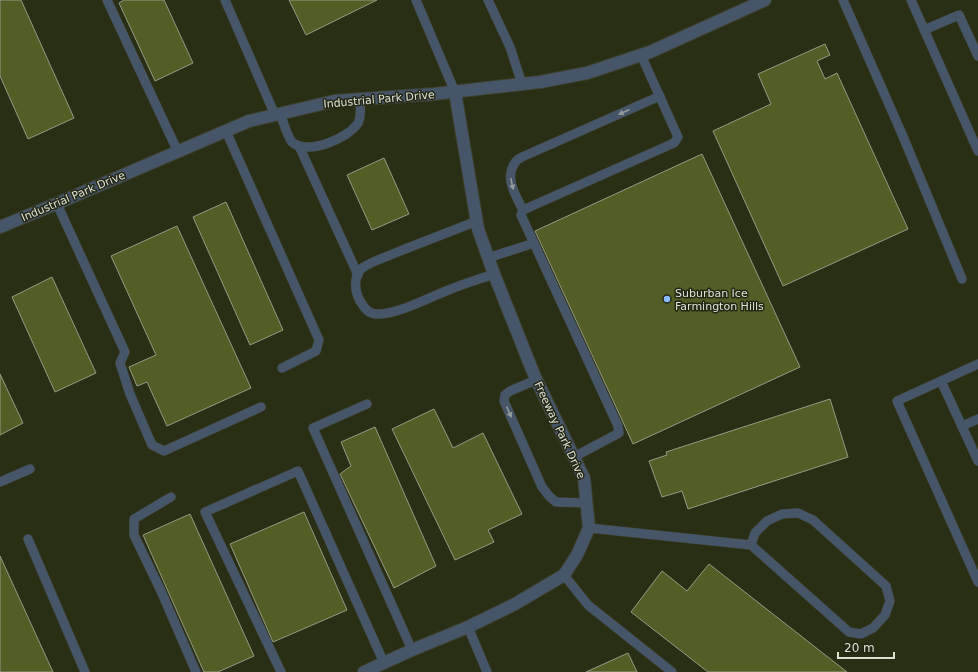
<svg xmlns="http://www.w3.org/2000/svg" width="978" height="672" viewBox="0 0 978 672" font-family="'DejaVu Sans',sans-serif">
	<rect width="100%" height="100%" fill="#232815"/>
	<rect fill="#282f15" x="0" y="0" width="978" height="672"/>
	<g fill="#525e26" stroke="#949b84">
		<path d="M0,0H21L74,118L28,139L0,76Z"/>
		<path d="M124,0H164L193,63L155,81L119,3Z"/>
		<path d="M289,0H377L306,35Z"/>
		<path d="M825,44L830,55L817,61L825,79L837,73L908,229L783,286L713,131L771,104L758,74Z"/>
		<path d="M702,154L800,367L633,444L535,231Z"/>
		<path d="M384,158L409,214L372,230L347,175Z"/>
		<path d="M226,202L283,330L250,345L193,217Z"/>
		<path d="M177,226L251,388L167,426L147,382L137,386L129,367L156,355L111,256Z"/>
		<path d="M52,277L96,373L55,392L12,297Z"/>
		<path d="M0,374L23,423L0,435Z"/>
		<path d="M830,399L848,457L688,509L682,491L662,497L649,461L667,455L666,452Z"/>
		<path d="M434,409L453,448L483,433L522,514L488,530L494,542L455,560L392,429Z"/>
		<path d="M375,427L436,566L394,588L340,474L351,466L341,442Z"/>
		<path d="M304,512L347,610L273,642L230,544Z"/>
		<path d="M190,514L254,656L218,672H204L143,535Z"/>
		<path d="M0,556L53,672H0Z"/>
		<path d="M709,564L847,672H708L631,612L662,571L687,591Z"/>
		<path d="M628,653L637,672H586Z"/>
	</g>
	<g fill="none" stroke-linecap="round" stroke-linejoin="round">
		<g stroke="#3d4230" stroke-width="10">
			<g id="lane">
				<path d="M107,0L178,152"/>
				<path d="M225,0L275,115"/>
				<path d="M416,0L455,92"/>
				<path d="M488,0L510,47L522,84"/>
				<path d="M843,0L902,134L962,279"/>
				<path d="M911,0L978,151"/>
				<path d="M924,30L959,15L978,56"/>
				<path d="M280,113C283,121 287,136 292,142C307,156 349,138 358,123C362,116 360,107 360,99"/>
				<path d="M226,131L319,340L316,351L282,368"/>
				<path d="M299,146L358,275"/>
				<path d="M57,204L125,352L120,363L130,394L152,445L164,451L261,407"/>
				<path d="M523,210C516,196 504,178 515,163C516,160 520,158 522,157L660,96"/>
				<path d="M477,221C451,231 426,241 400,251C389,256 369,262 361,269C353,277 355,292 360,301C364,307 367,313 376,314C397,315 430,297 451,289C465,283 480,279 494,274"/>
				<path d="M488,258L534,243"/>
				<path d="M978,364L897,401L978,582"/>
				<path d="M536,380L510,391L505,395L504,401L542,487L549,496L556,502L587,503"/>
				<path d="M941,381L978,461"/>
				<path d="M367,404L313,428L412,650"/>
				<path d="M962,426L978,419"/>
				<path d="M574,457L619,433L618,426L521,215L523,210L674,143L678,137L641,55"/>
				<path d="M0,482L30,469"/>
				<path d="M171,497L134,519V535L161,591L196,672"/>
				<path d="M589,528L751,545L849,632L861,634L873,628L885,615L890,601L886,586L813,520L798,513L782,514L767,521L755,533L751,545"/>
				<path d="M28,539L85,672"/>
				<path d="M564,575L588,605L672,672"/>
				<path d="M468,627L487,672"/>
				<path d="M281,672L205,512L298,471L384,663"/>
			</g>
		</g>
		<g stroke="#3d4230" stroke-width="14">
			<g id="street">
				<path d="M0,227L58,203L249,121L334,101L434,94L540,82L587,73L650,52L765,0"/>
				<path d="M364,672L412,650L468,627L515,604L564,575L577,555L589,528L584,478L535,377L494,274L478,229L455,92"/>
			</g>
		</g>
		<use href="#lane" stroke="#475568" stroke-width="9"/>
		<use href="#street" stroke="#475568" stroke-width="12"/>
	</g>
	<defs><path id="oneway-solid" d="M-6-.8H1V-3.2L6.5 0L1 3.2V.8H-6Z"/></defs>
	<g fill="#929b9e">
		<use href="#oneway-solid" transform="translate(624 112) rotate(156)"/>
		<use href="#oneway-solid" transform="translate(512 184) rotate(78)"/>
		<use href="#oneway-solid" transform="translate(509 412) rotate(66)"/>
	</g>
	<circle fill="#8abafc" stroke="#232815" stroke-width="1.5" cx="667" cy="299" r="4"/>
	<g text-anchor="middle" stroke-width="3" stroke-linejoin="round" paint-order="stroke">
		<g font-size="11" fill="#dde1d4" stroke="#232815">
			<text transform="translate(379 99) rotate(-5)" y="4">Industrial Park Drive</text>
			<text transform="translate(73 196) rotate(-23)" y="4">Industrial Park Drive</text>
			<text transform="translate(560 430) rotate(65)" y="4">Freeway Park Drive</text>
		</g>
		<g font-size="11" fill="#dde1d4" stroke="#232815" text-anchor="start">
			<text x="675" y="297">Suburban Ice<tspan x="675" dy="13">Farmington Hills</tspan></text>
		</g>
	</g>
	<path d="M838 652v6h56v-6" fill="none" stroke="#dde1d4" stroke-width="2"/>
	<text x="844" y="652" font-size="12" fill="#dde1d4" stroke="#232815" stroke-width="3" paint-order="stroke">20 m</text>
</svg>
